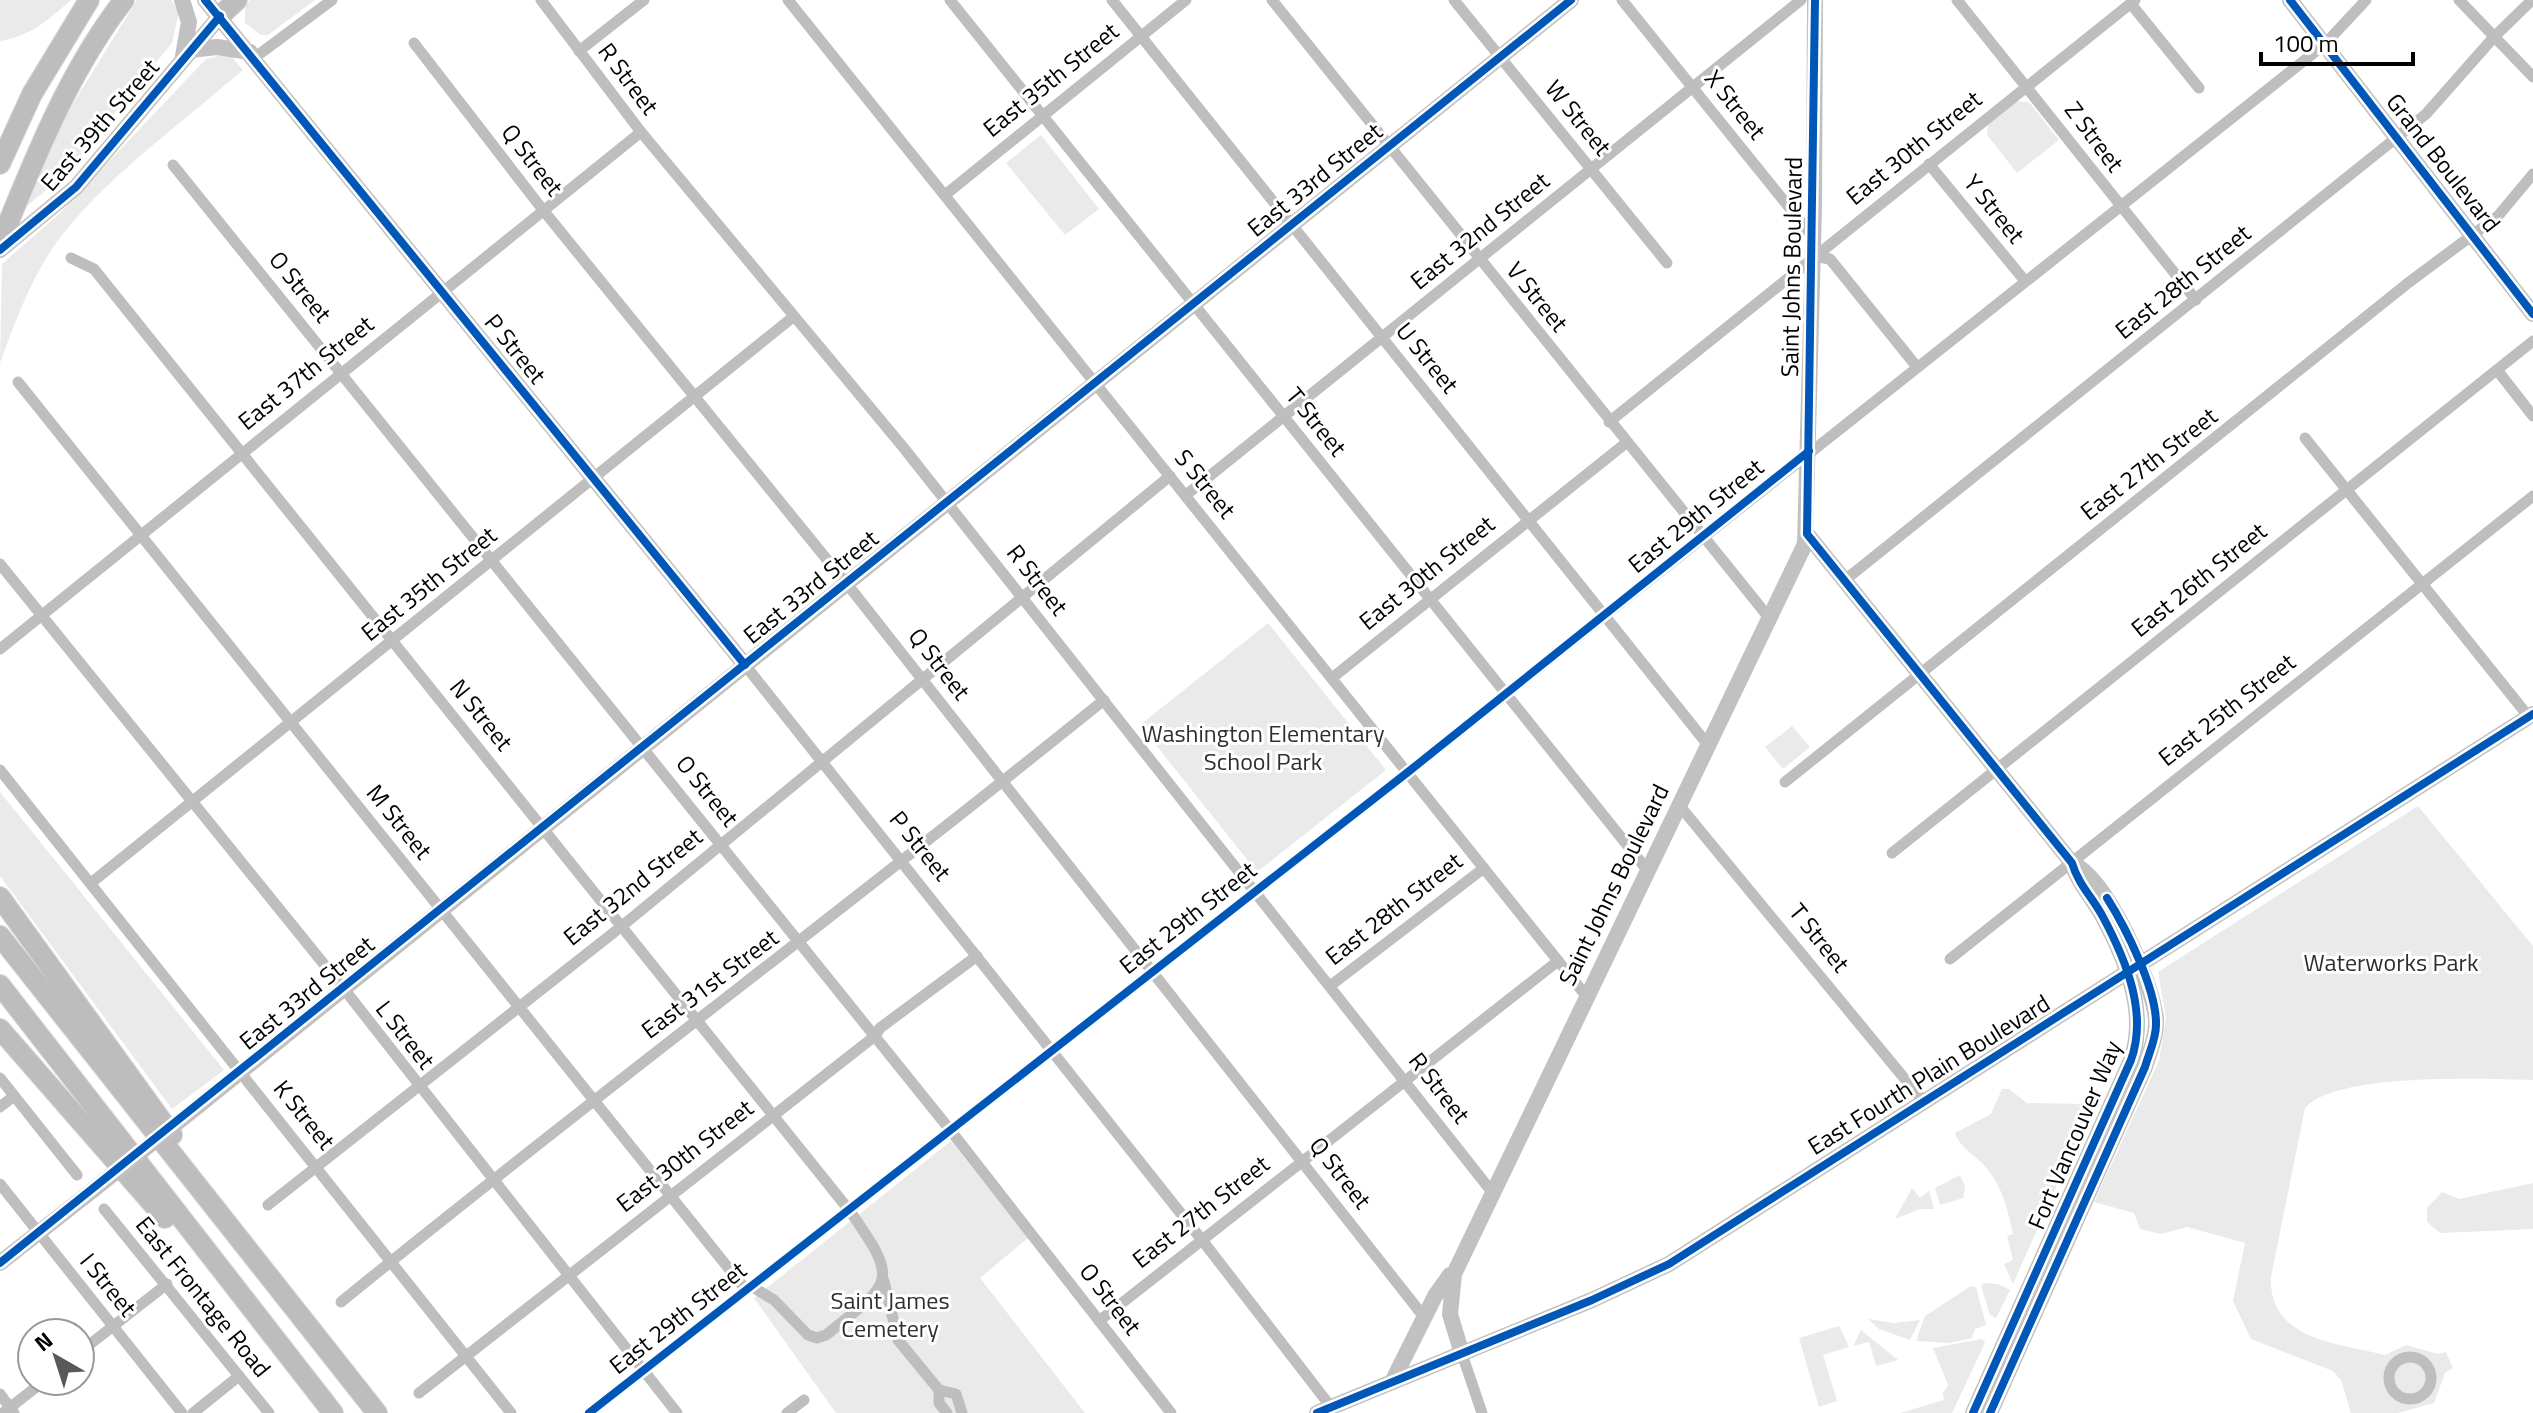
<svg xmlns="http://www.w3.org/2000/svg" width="2533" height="1413" viewBox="0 0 2533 1413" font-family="'Titillium Web',sans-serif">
	<rect width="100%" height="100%" fill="#fff"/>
	<g fill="#eaeaea">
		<path d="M0,0H71C50,19 29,37 0,41Z"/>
		<path d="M137,0H171L179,12L172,43L62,177L22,210L66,115Z"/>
		<path d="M250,0H315L268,35H261L245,23V5Z"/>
		<path d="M218,56L232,57L243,70C184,121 98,183 54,246C30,281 14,324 0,363L2,264L59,214L206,59Z"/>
		<path d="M2016,101L2029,102L2059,140L2017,173L1987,135L1988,125Z"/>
		<path d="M1041,135L1099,209L1065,235L1006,163Z"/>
		<path d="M1268,623L1386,770L1257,872L1140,725Z"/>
		<path d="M1792,726L1810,747L1783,769L1765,747Z"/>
		<path d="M0,792L224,1070L172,1109L0,876Z"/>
		<path d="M2418,806L2533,946V1080C2485,1079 2337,1072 2305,1108L2271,1277C2268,1340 2338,1343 2385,1355L2406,1345L2438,1354L2446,1352L2453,1368L2445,1373L2434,1403L2398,1413H2351L2341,1380L2333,1371L2251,1339L2233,1301L2245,1243L2187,1227L2161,1234L2140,1229L2134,1213L2094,1202L2159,1061L2166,1018L2158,972Z"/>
		<path d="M2002,1089H2009L2027,1103L2083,1104L2089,1113L2013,1284L2004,1264L2013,1260L2007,1236L2013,1234C2008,1212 2003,1188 1988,1170C1978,1156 1960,1149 1955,1133L1991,1114Z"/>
		<path d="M951,1141L1028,1238L980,1278L1085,1413H836L754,1298Z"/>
		<path d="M1960,1175L1965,1186L1963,1198L1940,1205L1935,1188Z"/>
		<path d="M2533,1183V1229L2440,1233L2427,1222V1208L2442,1192L2459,1199Z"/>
		<path d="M1912,1188L1920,1198L1929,1191L1934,1209H1920L1895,1219Z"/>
		<path d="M1984,1283L1998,1284L2010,1290L1996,1318L1990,1315L1981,1286Z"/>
		<path d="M1971,1286L1976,1287L1986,1325L1975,1329L1972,1338L1949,1343L1916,1341L1925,1316Z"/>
		<path d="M1868,1319L1894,1323L1920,1320L1910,1340L1879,1329Z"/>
		<path d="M1839,1326L1849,1347L1823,1355L1837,1401L1819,1407L1799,1338Z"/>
		<path d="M1861,1330L1898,1360L1876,1366L1869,1342L1853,1346Z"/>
		<path d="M1982,1339L1985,1343L1952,1413H1900L1944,1400L1943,1393L1948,1385L1933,1348Z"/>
	</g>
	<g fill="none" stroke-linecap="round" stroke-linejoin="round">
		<g stroke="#dbdbdb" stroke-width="22">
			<g id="highway">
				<path d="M220,16L237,0"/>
				<path d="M0,164L32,94L89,0"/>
				<path d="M0,243C34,160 68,72 124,0"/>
				<path d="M0,897L172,1135"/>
				<path d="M0,936L377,1413"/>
				<path d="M0,985L333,1413"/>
				<path d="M0,1029L165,1218"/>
			</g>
		</g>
		<g stroke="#bebebe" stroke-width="11">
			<path d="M541,0L641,132L903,447L1492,1192"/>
			<path d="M788,0L1587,997"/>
			<path d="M950,0L1648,871"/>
			<path d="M1112,0L1708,745"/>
			<path d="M1272,0L1770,619"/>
			<path d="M1454,0L1667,263"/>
			<path d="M1622,0L1813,237"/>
			<path d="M1957,0L2196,300"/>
			<path d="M2459,0L2533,77"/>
			<path d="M2131,4L2199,88"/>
			<path d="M414,43L543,210L855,594L1424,1317"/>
			<path d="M579,51L644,0"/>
			<path d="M254,58L332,0"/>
			<path d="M1929,164L2025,281"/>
			<path d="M173,165L951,1131L1171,1413"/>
			<path d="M945,195L1186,0"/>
			<path d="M1813,256L1830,259L1917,367"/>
			<path d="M71,258L94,269L849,1210C901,1283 892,1282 826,1335L817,1338L808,1335L774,1300L751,1286"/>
			<path d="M2497,370L2533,416"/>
			<path d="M18,382L746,1290"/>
			<path d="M1609,422L2135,0"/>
			<path d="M2305,438L2529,717"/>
			<path d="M1186,495L1801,0"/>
			<path d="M0,564L344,989L677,1413"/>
			<path d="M1845,580L2426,114L2494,37L2532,0"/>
			<path d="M0,649L641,132"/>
			<path d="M745,665L1202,1240L1331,1407"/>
			<path d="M1332,678L1626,443"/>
			<path d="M0,770L511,1413"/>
			<path d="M1785,782L2408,283L2498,216L2533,174"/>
			<path d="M1679,805L1923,1101"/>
			<path d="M1892,853L2533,341"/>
			<path d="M91,883L793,317"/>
			<path d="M1950,959L2533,496"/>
			<path d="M1330,986L1484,868"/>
			<path d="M0,1078L77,1175"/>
			<path d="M0,1107L14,1096"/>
			<path d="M0,1184L182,1413"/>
			<path d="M268,1205L622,926L1170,476"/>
			<path d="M104,1209L269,1413"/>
			<path d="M884,1281L898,1340L939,1390V1403L947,1413"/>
			<path d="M341,1302C592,1097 852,904 1104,700"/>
			<path d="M1099,1321L1558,961"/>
			<path d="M80,1352L167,1284"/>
			<path d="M1462,1354L1482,1413"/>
			<circle cx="2410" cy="1378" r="21"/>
			<path d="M939,1390L956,1394L962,1413"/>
			<path d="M419,1393L875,1036L880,1028L977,956"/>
			<path d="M0,1394L14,1413"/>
			<path d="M3,1413L44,1381"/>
			<path d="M193,1413L239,1376"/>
			<path d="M589,1413L1408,772L2325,44L2366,0"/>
			<path d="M787,1413L804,1400"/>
		</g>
		<g stroke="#c1c1c1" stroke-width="16">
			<path d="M182,0L189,22L183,56"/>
			<path d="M205,0L745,665"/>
			<path d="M2290,0L2533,314"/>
			<path d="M191,50L217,47L250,52"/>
			<path d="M0,250L76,187L220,16"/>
			<path d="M1807,534L2072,863C2078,884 2093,898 2103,917C2126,960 2148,1013 2131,1060L1973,1413"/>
			<path d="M198,1106L1571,0"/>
			<path d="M0,1263L93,1190"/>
			<path d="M1462,1354L1450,1314L1454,1274L1805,544L1814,209L1815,0"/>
			<path d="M1392,1382L1435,1296L1450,1275"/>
			<path d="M1317,1413L1592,1300L1669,1264L2533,714"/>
			<path d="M1990,1413L2145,1067C2150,1051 2157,1035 2156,1019C2152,980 2108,880 2072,863"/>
		</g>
		<use href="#highway" stroke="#bdbdbd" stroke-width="20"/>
		<path stroke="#c1c1c1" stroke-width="16" d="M93,1190L198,1106"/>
		<g stroke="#fff" stroke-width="13">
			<g id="cycleway">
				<path d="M205,0L745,665"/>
				<path d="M1815,0L1807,534L2072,863C2078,884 2093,898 2103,917C2126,960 2148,1013 2131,1060L1973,1413"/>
				<path d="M2290,0L2533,314"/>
				<path d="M0,250L76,187L220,16"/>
				<path d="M0,1263L1571,0"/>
				<path d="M589,1413L1408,772L1809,451"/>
				<path d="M1317,1413L1592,1300L1669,1264L2533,714"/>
				<path d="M1990,1413L2145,1067C2149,1053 2156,1039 2156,1025C2157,990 2126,928 2107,898"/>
			</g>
		</g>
		<use href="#cycleway" stroke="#0057b8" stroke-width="8"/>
	</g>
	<g text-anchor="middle" stroke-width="6" stroke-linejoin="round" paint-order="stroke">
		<g font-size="24" fill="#000" stroke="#fff">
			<text transform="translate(628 79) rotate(53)" y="8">R Street</text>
			<text transform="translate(1051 80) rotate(-39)" y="8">East 35th Street</text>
			<text transform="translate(1735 105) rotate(51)" y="8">X Street</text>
			<text transform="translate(1578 118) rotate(51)" y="8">W Street</text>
			<text transform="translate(100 125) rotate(-49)" y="8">East 39th Street</text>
			<text transform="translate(2094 137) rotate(53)" y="8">Z Street</text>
			<text transform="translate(1914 148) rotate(-39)" y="8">East 30th Street</text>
			<text transform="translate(532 160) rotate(52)" y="8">Q Street</text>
			<text transform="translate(2443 163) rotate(52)" y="8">Grand Boulevard</text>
			<text transform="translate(1315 180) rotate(-39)" y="8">East 33rd Street</text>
			<text transform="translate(1994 209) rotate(51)" y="8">Y Street</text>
			<text transform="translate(1480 231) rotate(-39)" y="8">East 32nd Street</text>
			<text transform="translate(1792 267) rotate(-89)" y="8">Saint Johns Boulevard</text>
			<text transform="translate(2183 282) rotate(-39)" y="8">East 28th Street</text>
			<text transform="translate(300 287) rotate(51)" y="8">O Street</text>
			<text transform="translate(1537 297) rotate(51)" y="8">V Street</text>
			<text transform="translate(515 349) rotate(51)" y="8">P Street</text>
			<text transform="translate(1427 358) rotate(51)" y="8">U Street</text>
			<text transform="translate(306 373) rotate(-39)" y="8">East 37th Street</text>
			<text transform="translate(1316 422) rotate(51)" y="8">T Street</text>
			<text transform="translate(2149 464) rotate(-38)" y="8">East 27th Street</text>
			<text transform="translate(1205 484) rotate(51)" y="8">S Street</text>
			<text transform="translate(1696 516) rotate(-39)" y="8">East 29th Street</text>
			<text transform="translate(1427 573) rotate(-39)" y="8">East 30th Street</text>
			<text transform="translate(1037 580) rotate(52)" y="8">R Street</text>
			<text transform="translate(2199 580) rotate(-39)" y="8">East 26th Street</text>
			<text transform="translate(429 584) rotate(-39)" y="8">East 35th Street</text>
			<text transform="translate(811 587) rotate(-39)" y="8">East 33rd Street</text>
			<text transform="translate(939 664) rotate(52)" y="8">Q Street</text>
			<text transform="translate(2227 710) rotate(-38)" y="8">East 25th Street</text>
			<text transform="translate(481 715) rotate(51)" y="8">N Street</text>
			<text transform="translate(707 791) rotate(51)" y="8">O Street</text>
			<text transform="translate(399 822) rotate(51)" y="8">M Street</text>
			<text transform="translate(920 846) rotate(51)" y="8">P Street</text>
			<text transform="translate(1614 885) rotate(-64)" y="8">Saint Johns Boulevard</text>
			<text transform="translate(633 887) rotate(-39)" y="8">East 32nd Street</text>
			<text transform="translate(1394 909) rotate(-38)" y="8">East 28th Street</text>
			<text transform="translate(1188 918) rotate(-38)" y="8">East 29th Street</text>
			<text transform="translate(1819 938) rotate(51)" y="8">T Street</text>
			<text transform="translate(710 984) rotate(-37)" y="8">East 31st Street</text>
			<text transform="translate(307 993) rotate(-39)" y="8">East 33rd Street</text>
			<text transform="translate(405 1035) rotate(52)" y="8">L Street</text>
			<text transform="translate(1929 1075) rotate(-32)" y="8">East Fourth Plain Boulevard</text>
			<text transform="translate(1439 1088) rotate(52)" y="8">R Street</text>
			<text transform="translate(304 1115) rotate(51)" y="8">K Street</text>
			<text transform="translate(2075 1135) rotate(-67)" y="8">Fort Vancouver Way</text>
			<text transform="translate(685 1156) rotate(-38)" y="8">East 30th Street</text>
			<text transform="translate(1340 1173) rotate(52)" y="8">Q Street</text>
			<text transform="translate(1201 1212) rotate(-38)" y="8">East 27th Street</text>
			<text transform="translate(108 1285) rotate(51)" y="8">I Street</text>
			<text transform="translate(203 1297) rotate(51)" y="8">East Frontage Road</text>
			<text transform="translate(1110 1299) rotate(52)" y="8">O Street</text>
			<text transform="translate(678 1318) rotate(-38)" y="8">East 29th Street</text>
		</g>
		<g font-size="24" fill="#2f2f2f" stroke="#fff">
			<text x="1263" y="742">Washington Elementary<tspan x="1263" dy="28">School Park</tspan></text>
			<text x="2391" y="971">Waterworks Park</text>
			<text x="890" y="1309">Saint James<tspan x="890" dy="28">Cemetery</tspan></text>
		</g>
	</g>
	<g transform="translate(56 1357) rotate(321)"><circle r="38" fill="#ffffff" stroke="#999999" stroke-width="2"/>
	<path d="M0-6L14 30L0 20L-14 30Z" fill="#595959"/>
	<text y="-12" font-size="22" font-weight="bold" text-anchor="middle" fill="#000000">N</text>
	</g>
	<path d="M2261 52v12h152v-12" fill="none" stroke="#000000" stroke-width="4"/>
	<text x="2273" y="52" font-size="24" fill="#000000" stroke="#ffffff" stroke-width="6" paint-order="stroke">100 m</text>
</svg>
